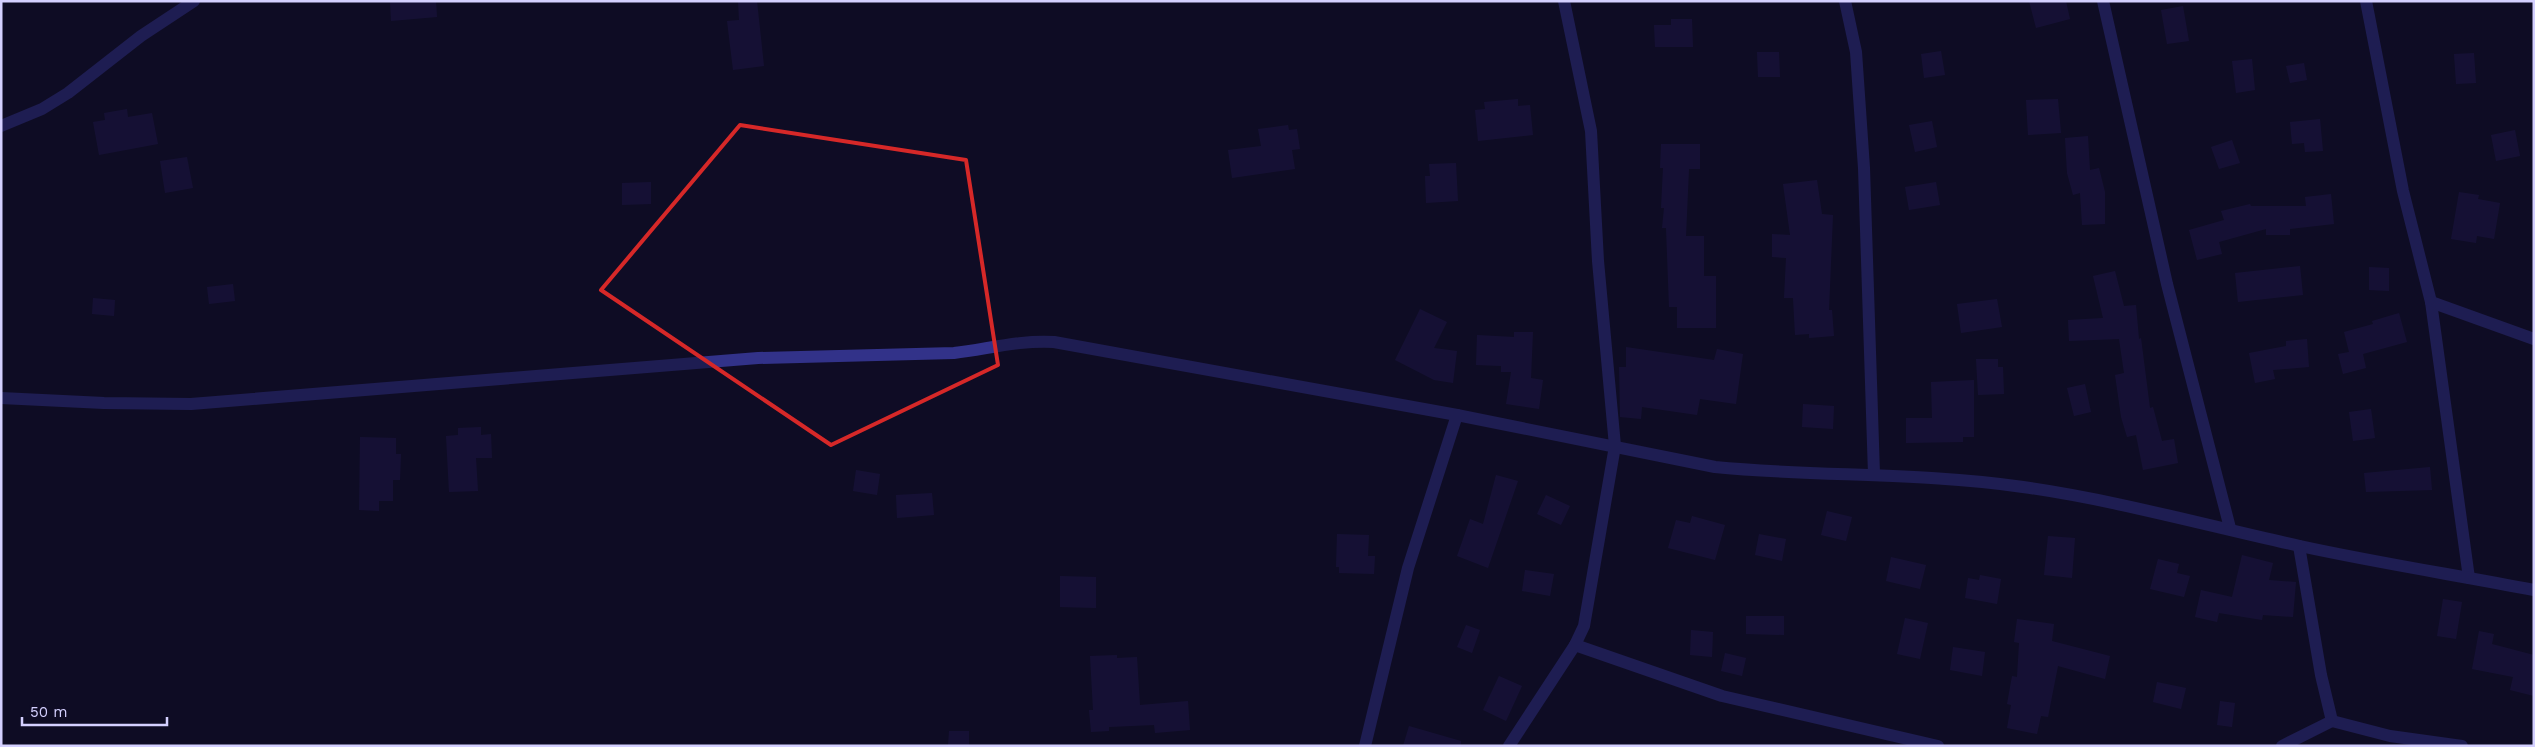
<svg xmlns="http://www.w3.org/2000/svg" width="2535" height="747" viewBox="0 0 2535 747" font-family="'Work Sans',sans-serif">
	<rect width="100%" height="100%" fill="#0f0c25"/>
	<g fill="#1e1648">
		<path d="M390,1H436L437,17L391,21Z"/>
		<path d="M738,1H757L764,66L733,70L727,21L739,20Z"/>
		<path d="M2029,1H2066L2070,19L2036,28Z"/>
		<path d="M2183,6L2189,41L2167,44L2161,10Z"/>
		<path d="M1671,19H1692L1693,47H1655L1654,25H1671Z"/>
		<path d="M1941,51L1945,75L1924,78L1921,54Z"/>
		<path d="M1757,52H1779L1780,77H1758Z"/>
		<path d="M2474,53L2476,83L2456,84L2454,54Z"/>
		<path d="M2252,59L2255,90L2236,93L2232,61Z"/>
		<path d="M2304,63L2307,80L2290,83L2286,66Z"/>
		<path d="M1518,99V106L1530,105L1533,135L1478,141L1475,110L1485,109L1484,102Z"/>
		<path d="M2058,99L2061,133L2028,135L2026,100Z"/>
		<path d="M127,109L128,117L152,113L158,144L99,155L93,122L105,120L104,113Z"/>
		<path d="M2320,119L2323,151L2305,152L2304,143L2292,144L2290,122Z"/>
		<path d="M1932,121L1937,147L1915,152L1909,125Z"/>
		<path d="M1288,125L1289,130L1297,129L1300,149L1292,150L1295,169L1232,178L1228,150L1261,146L1258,129Z"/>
		<path d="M2515,130L2520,156L2496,161L2491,135Z"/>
		<path d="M2088,136L2090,170L2099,168L2105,192V224L2082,225L2080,193L2073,195L2067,173L2065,138Z"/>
		<path d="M2232,140L2240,163L2219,169L2211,147Z"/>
		<path d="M1661,144H1700V169H1689L1686,236H1704V276H1716V328H1677V307H1669L1666,228H1662L1664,208H1661L1663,168H1660Z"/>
		<path d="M187,157L193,188L165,193L160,161Z"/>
		<path d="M1456,163L1458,201L1426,203L1425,176H1430L1429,164Z"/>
		<path d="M1817,180L1822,214L1833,215L1829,310H1832L1834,336L1809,338V334L1795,335L1793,298H1784L1786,258L1772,257V234L1790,235L1783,184Z"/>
		<path d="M651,182V204L622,205V183Z"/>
		<path d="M1936,182L1940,205L1909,210L1905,187Z"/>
		<path d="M2459,192L2479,195L2478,199L2500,203L2494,239L2477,236L2476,243L2451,239Z"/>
		<path d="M2331,194L2334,224L2290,229V235H2266V229L2219,242L2222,254L2197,260L2189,230L2224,220L2221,211L2250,204L2251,206H2306L2305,197Z"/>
		<path d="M2300,266L2303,295L2238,302L2235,273Z"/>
		<path d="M2369,267L2389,268V291L2369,290Z"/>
		<path d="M2115,271L2124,306L2136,305L2139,339L2141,338L2150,408L2153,407L2162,441L2174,439L2178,463L2143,470L2136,435L2127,437L2121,417L2115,375L2124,373L2119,339L2069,341L2068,320L2103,318L2093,276Z"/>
		<path d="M233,284L235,301L209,304L207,287Z"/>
		<path d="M93,298L115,300L114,316L92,314Z"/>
		<path d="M1997,299L2002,327L1961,333L1957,304Z"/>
		<path d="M1420,309L1447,322L1434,348L1457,351L1453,383L1434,380L1395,360Z"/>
		<path d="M2399,313L2407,342L2363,354L2366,368L2343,374L2338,354L2349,352L2344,332L2373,324L2372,321Z"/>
		<path d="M1514,332H1533L1531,378L1543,380L1539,409L1506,404L1511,372H1501V366L1476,365L1477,335L1514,337Z"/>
		<path d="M2307,339L2309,367L2273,370L2275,379L2255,383L2249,353L2286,346V341Z"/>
		<path d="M1626,347L1714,360L1717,349L1743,354L1736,404L1700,399L1697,415L1642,407L1641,419L1620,417L1619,367H1626Z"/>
		<path d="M1976,359H1998V367H2003L2004,394L1978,395Z"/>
		<path d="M1974,380V437H1963V442L1906,443V418H1932L1931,382Z"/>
		<path d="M2085,384L2091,412L2074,416L2067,388Z"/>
		<path d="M1803,404L1834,406L1833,429L1802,427Z"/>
		<path d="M2371,409L2375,438L2353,441L2349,412Z"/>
		<path d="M481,427V435L491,434L492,458H476L478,491L449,492L446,436L458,435V428Z"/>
		<path d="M360,437L396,438V454H401L400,480H393V501H379V511L359,510Z"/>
		<path d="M2430,467L2432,490L2366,492L2364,473Z"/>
		<path d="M856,470L880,474L877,495L853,491Z"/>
		<path d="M1496,475L1518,481L1488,568L1457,556L1470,519L1483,524Z"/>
		<path d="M932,493L934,515L897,518L896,495Z"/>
		<path d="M1546,495L1570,506L1561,525L1537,514Z"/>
		<path d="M1827,511L1852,517L1846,541L1821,535Z"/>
		<path d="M1692,516L1725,525L1715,560L1668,548L1676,520L1690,523Z"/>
		<path d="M1337,534L1369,535L1368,556H1375L1374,574L1339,573V567H1336Z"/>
		<path d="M1759,534L1786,539L1782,561L1755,555Z"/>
		<path d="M2048,536L2075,538L2072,578L2044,575Z"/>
		<path d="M2242,555L2273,563L2269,580L2296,582L2293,617L2263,615L2262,620L2219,613L2217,622L2195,617L2201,590L2232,597Z"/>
		<path d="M1891,557L1926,565L1920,589L1886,581Z"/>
		<path d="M2158,559L2179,564L2177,573L2190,576L2184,597L2150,589Z"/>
		<path d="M1525,570L1554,574L1550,596L1522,591Z"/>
		<path d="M1980,575L2001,579L1997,604L1965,598L1968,578L1979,580Z"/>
		<path d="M1060,576L1096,577V608L1060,607Z"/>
		<path d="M2443,599L2462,602L2456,639L2437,636Z"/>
		<path d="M1746,616H1784V635L1746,634Z"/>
		<path d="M1905,618L1928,623L1920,659L1897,654Z"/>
		<path d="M2017,619L2054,624L2052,641L2110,656L2105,679L2058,666L2048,717L2041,716L2037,734L2007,728L2011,705L2007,704L2012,676L2017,677L2019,643L2014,642Z"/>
		<path d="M1466,625L1480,630L1472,653L1457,647Z"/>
		<path d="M1691,630L1713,632L1712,657L1690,655Z"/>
		<path d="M2479,631L2494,634L2492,644L2534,655V696L2510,690L2513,677L2472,669Z"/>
		<path d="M1953,647L1985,652L1982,676L1950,670Z"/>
		<path d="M1725,653L1746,658L1742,676L1721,671Z"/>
		<path d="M1117,655V658L1137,657L1140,705L1188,701L1190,730L1155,733L1154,725L1109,727V731L1091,732L1089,710H1093L1090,656Z"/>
		<path d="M1499,676L1522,686L1506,721L1483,710Z"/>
		<path d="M2157,682L2186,688L2181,709L2153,702Z"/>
		<path d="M2220,701L2235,703L2232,727L2217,725Z"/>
		<path d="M1409,726L1461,741V746H1403Z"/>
		<path d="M949,731H969V746H948Z"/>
	</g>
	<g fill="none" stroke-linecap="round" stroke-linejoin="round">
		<g stroke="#323289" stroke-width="12">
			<path d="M1845,1L1856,52L1864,168L1874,474"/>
			<path d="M2103,1L2167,284L2230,528"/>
			<path d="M2366,1L2403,191L2431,302L2469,578"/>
			<path d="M1,126L42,109L68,93L141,36L194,1"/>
			<path d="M2431,302L2534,339"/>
			<path d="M1,398L104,403L191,404L758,358L954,353C988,349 1019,340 1054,342L1457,415L1715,467C1817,477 1921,472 2023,487C2116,500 2208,526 2300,546C2378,563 2456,575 2534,590"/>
			<path d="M1575,645L1722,696L1938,746"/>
			<path d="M2332,721L2390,736L2462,746"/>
			<path d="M1365,746L1408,568L1457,415"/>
			<path d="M1509,746L1575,645L1584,626L1615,446L1598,261L1591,131L1564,1"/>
			<path d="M2282,746L2332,721L2321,675L2299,546"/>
		</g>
	</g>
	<path d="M0 0H2535V747H0ZM740,125L966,160L998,365L831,445L601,290Z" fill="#0f0c25" fill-opacity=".55" fill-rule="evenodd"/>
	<path fill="none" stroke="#d62828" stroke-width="4" stroke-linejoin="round" d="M740,125L966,160L998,365L831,445L601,290Z"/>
	<rect width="2535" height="747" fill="none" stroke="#d4d0ff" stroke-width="5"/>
	<path d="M22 717v8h145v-8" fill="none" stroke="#d4d0ff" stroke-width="2.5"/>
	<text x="30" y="717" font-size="15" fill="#d4d0ff" stroke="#0f0c25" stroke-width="4" paint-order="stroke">50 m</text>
</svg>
